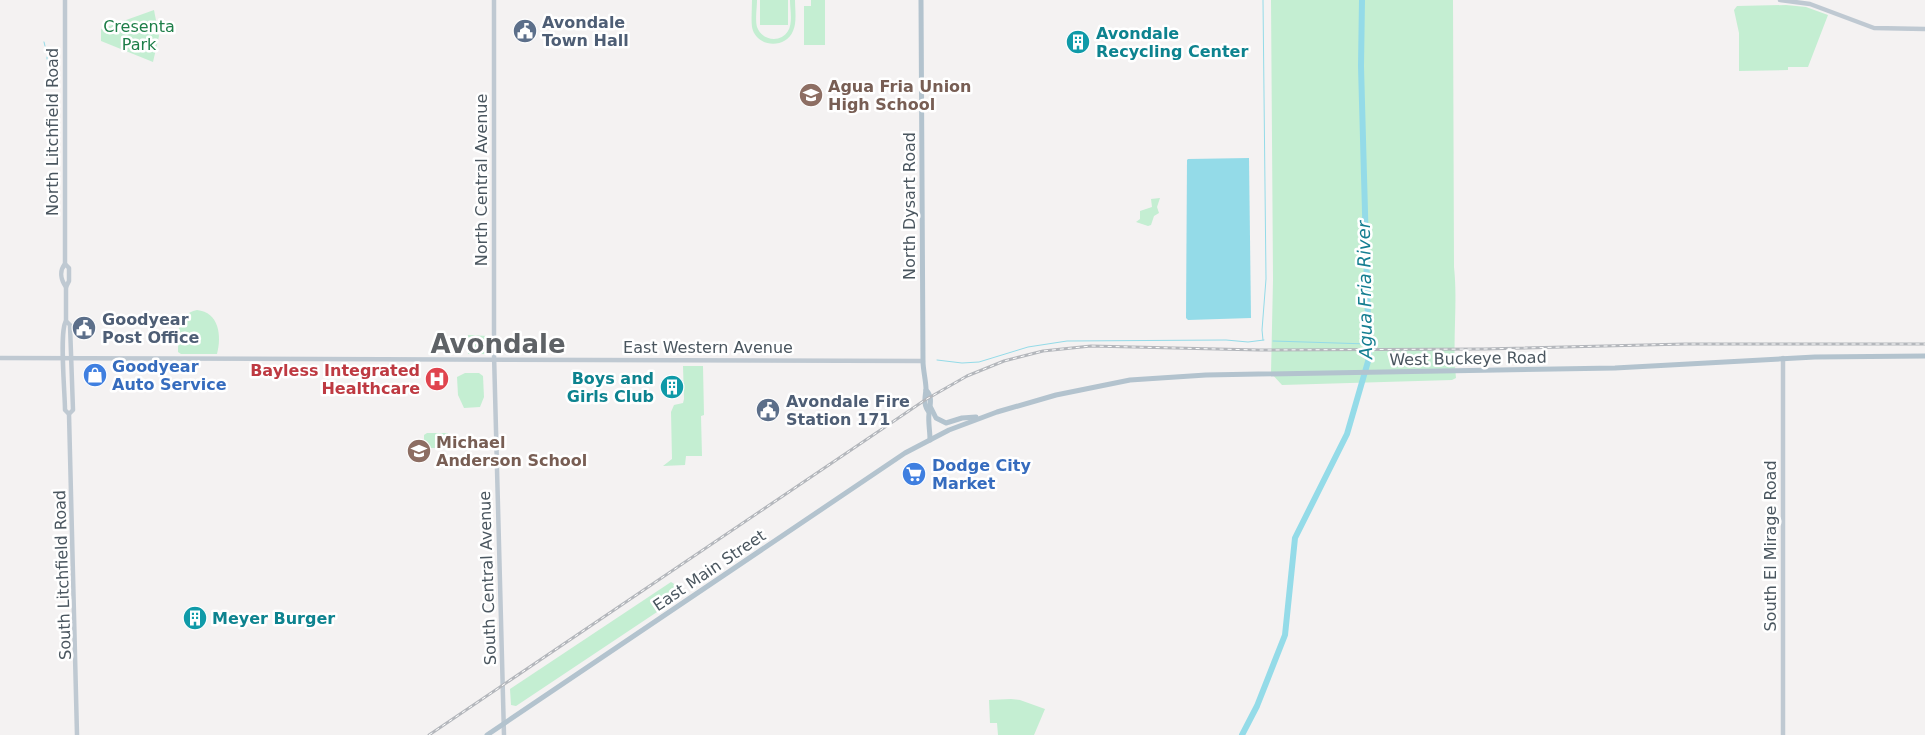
<svg xmlns="http://www.w3.org/2000/svg" width="1925" height="735" viewBox="0 0 1925 735" font-family="'DejaVu Sans',sans-serif">
	<rect width="100%" height="100%" fill="#f4f2f2"/>
	<g fill="#c4eed2">
		<path d="M752,0H757C757,8 755,19 757,27C762,41 781,43 788,31C793,23 790,9 790,0H795C795,10 797,22 793,31C786,49 756,48 752,27C751,19 752,9 752,0Z"/>
		<rect x="760" y="0" width="28" height="25"/>
		<path d="M811,0H825V45H804V6H811Z"/>
		<path d="M1271,0H1453L1454,267C1458,304 1452,341 1456,378L1452,380L1282,385L1271,373L1273,280Z"/>
		<path d="M1786,5L1806,7L1828,15L1808,67H1788V70L1739,71V33L1734,10L1737,6Z"/>
		<path d="M154,10L159,36L153,62L101,41V29Z"/>
		<path d="M1160,198L1157,207L1159,213L1154,216L1151,225L1148,226L1136,222L1140,219V211L1152,207L1151,199Z"/>
		<path d="M197,310C219,312 222,336 217,354H181L178,352C179,334 175,315 197,310Z"/>
		<path d="M468,335L487,336V354H468Z"/>
		<path d="M683,366H703L704,415L701,416L702,456H686L685,465L663,466L672,459L671,412L674,405L683,403L684,399Z"/>
		<path d="M465,373H479L483,376L484,397L480,407L464,408L458,395L457,377Z"/>
		<path d="M427,433H448L449,437L439,442L436,448H429L424,443V435Z"/>
		<path d="M671,582L687,592L516,706L511,705L510,689Z"/>
		<path d="M1011,699L1020,700L1045,709L1034,735H998L997,723H990L989,700Z"/>
	</g>
	<path fill="#94dbe8" d="M1249,158L1251,318L1188,320L1186,318L1187,160L1188,159Z"/>
	<g fill="none" stroke-linecap="round" stroke-linejoin="round">
		<g stroke="#94dbe8" stroke-width="1">
			<path d="M1263,0L1266,279L1262,330L1263,340"/>
			<path d="M44,42L45,46"/>
			<path d="M47,59V57"/>
			<path d="M1273,341L1368,344"/>
			<path d="M937,360L962,363L979,362L1028,347L1067,341L1226,340L1248,342L1264,340"/>
		</g>
		<path stroke="#94dbe8" stroke-width="6" d="M1242,735L1257,706L1285,635L1295,538L1347,434L1369,358L1361,66L1362,0"/>
		<g stroke="#bfc9d2" stroke-width="4.5">
			<path d="M65,0V264C59,271 61,280 66,287"/>
			<path d="M494,0V354L504,735"/>
			<path d="M1780,0L1810,4L1874,28L1925,29"/>
			<path d="M65,264L69,268V281L66,287V321L70,325L73,410L69,414L77,735"/>
			<path d="M66,321C59,331 65,393 65,410L69,414"/>
			<path d="M0,358L923,361"/>
			<path d="M1783,358V735"/>
		</g>
		<g stroke="#b3c3ce" stroke-width="5">
			<path d="M921,0L923,361C923,370 926,381 926,389C925,398 923,405 929,412"/>
			<path d="M926,390C933,397 930,405 929,414C928,422 930,431 930,440"/>
			<path d="M931,408L936,418L946,423L962,418L976,417"/>
			<path d="M487,735L905,453L949,430L997,412L1056,395L1130,380L1206,375L1615,368L1815,357L1925,356"/>
		</g>
		<g stroke="#b4b7bc" stroke-width="3">
			<path id="rail" d="M429,735L925,400L967,376L1004,361L1043,351L1091,346L1259,350L1484,349L1685,344H1925"/>
		</g>
		<use href="#rail" stroke="#fff" stroke-width="1" stroke-dasharray="4" stroke-linecap="butt"/>
	</g>
	<defs>
		<g id="civic-disc" transform="scale(1.25)"><circle r="9.5" fill="#5c6f8a" stroke="#fff"/><path d="M-.6-6.5H3V-4.5H.6V-3L4-1V1h2V6H-6V1h2V-1L-.6-3ZM-1.2 2.5V6h2.4V2.5Z" fill="#fff"/></g>
		<g id="building-disc" transform="scale(1.25)"><circle r="9.5" fill="#0f9aa8" stroke="#fff"/><path d="M-4-6H4V6H1V3H-1V6H-4ZM-2.5-4.3h1.7v1.8h-1.7ZM.8-4.3h1.7v1.8H.8ZM-2.5-1h1.7V.8h-1.7ZM.8-1h1.7V.8H.8Z" fill="#fff"/></g>
		<g id="school-disc" transform="scale(1.25)"><circle r="9.5" fill="#8d6e63" stroke="#fff"/><path d="M0-5L7-2L0 1L-7-2ZM-4 1L0 2.5L4 1V4Q0 6-4 4Z" fill="#fff"/></g>
		<g id="shop-disc" transform="scale(1.25)"><circle r="9.5" fill="#3f7fe0" stroke="#fff"/><path d="M-5-2.5h2.3a2.7 3.5 0 0 1 5.4 0H5L5.5 6h-11ZM-1.5-2.5h3a1.5 2.3 0 0 0-3 0Z" fill="#fff"/></g>
		<g id="hospital-disc" transform="scale(1.25)"><circle r="9.5" fill="#e0444e" stroke="#fff"/><path d="M-5-5h3v3.5h4V-5h3V5h-3V1.5h-4V5h-3Z" fill="#fff"/></g>
		<g id="supermarket-disc" transform="scale(1.25)"><circle r="9.5" fill="#3f7fe0" stroke="#fff"/><path d="M-6-5.5h2.5l.6 2H6L4.5 2H-2.5L-4.4-4H-6ZM-1.5 3.2a1.3 1.3 0 1 0 .1 0ZM3 3.2a1.3 1.3 0 1 0 .1 0Z" fill="#fff"/></g>
	</defs>
	<g fill-rule="evenodd">
		<use href="#civic-disc" x="525" y="31"/>
		<use href="#building-disc" x="1078" y="42"/>
		<use href="#school-disc" x="811" y="95"/>
		<use href="#civic-disc" x="84" y="328"/>
		<use href="#shop-disc" x="95" y="375"/>
		<use href="#hospital-disc" x="437" y="379"/>
		<use href="#building-disc" x="672" y="387"/>
		<use href="#civic-disc" x="768" y="410"/>
		<use href="#school-disc" x="419" y="451"/>
		<use href="#supermarket-disc" x="914" y="474"/>
		<use href="#building-disc" x="195" y="618"/>
	</g>
	<g text-anchor="middle" stroke-width="5" stroke-linejoin="round" paint-order="stroke">
		<g font-size="16" font-weight="bold" fill="#4e5e75" stroke="#fff" text-anchor="start">
			<text x="542" y="28">Avondale<tspan x="542" dy="18">Town Hall</tspan></text>
			<text x="102" y="325">Goodyear<tspan x="102" dy="18">Post Office</tspan></text>
			<text x="786" y="407">Avondale Fire<tspan x="786" dy="18">Station 171</tspan></text>
		</g>
		<g font-size="16" fill="#1d7e48" stroke="#fff">
			<text x="139" y="32">Cresenta<tspan x="139" dy="18">Park</tspan></text>
		</g>
		<g font-size="16" font-weight="bold" fill="#0d838f" stroke="#fff" text-anchor="start">
			<text x="1096" y="39">Avondale<tspan x="1096" dy="18">Recycling Center</tspan></text>
			<text x="654" y="384" text-anchor="end">Boys and<tspan x="654" dy="18">Girls Club</tspan></text>
			<text x="212" y="624">Meyer Burger</text>
		</g>
		<g font-size="16" font-weight="bold" fill="#785e54" stroke="#fff" text-anchor="start">
			<text x="828" y="92">Agua Fria Union<tspan x="828" dy="18">High School</tspan></text>
			<text x="436" y="448">Michael<tspan x="436" dy="18">Anderson School</tspan></text>
		</g>
		<g font-size="16" fill="#4a565f" stroke="#fff">
			<text transform="translate(52 132) rotate(-90)" y="6">North Litchfield Road</text>
			<text transform="translate(481 180) rotate(-90)" y="6">North Central Avenue</text>
			<text transform="translate(909 206) rotate(-90)" y="6">North Dysart Road</text>
			<text x="708" y="353">East Western Avenue</text>
			<text transform="translate(1468 358) rotate(-1)" y="6">West Buckeye Road</text>
			<text transform="translate(1770 546) rotate(-90)" y="6">South El Mirage Road</text>
			<text transform="translate(709 570) rotate(-34)" y="6">East Main Street</text>
			<text transform="translate(62 575) rotate(-92)" y="6">South Litchfield Road</text>
			<text transform="translate(487 578) rotate(-92)" y="6">South Central Avenue</text>
		</g>
		<g font-size="16" font-weight="bold" fill="#366cbe" stroke="#fff" text-anchor="start">
			<text x="112" y="372">Goodyear<tspan x="112" dy="18">Auto Service</tspan></text>
			<text x="932" y="471">Dodge City<tspan x="932" dy="18">Market</tspan></text>
		</g>
		<g font-size="16" font-weight="bold" fill="#be3a42" stroke="#fff" text-anchor="end">
			<text x="420" y="376">Bayless Integrated<tspan x="420" dy="18">Healthcare</tspan></text>
		</g>
		<g font-size="18" font-style="italic" fill="#147e91" stroke="#fff">
			<text transform="translate(1365 290) rotate(-91)" y="6">Agua Fria River</text>
		</g>
		<g font-size="26" font-weight="bold" fill="#5e6266" stroke="#fff">
			<text x="498" y="353">Avondale</text>
		</g>
	</g>
</svg>
